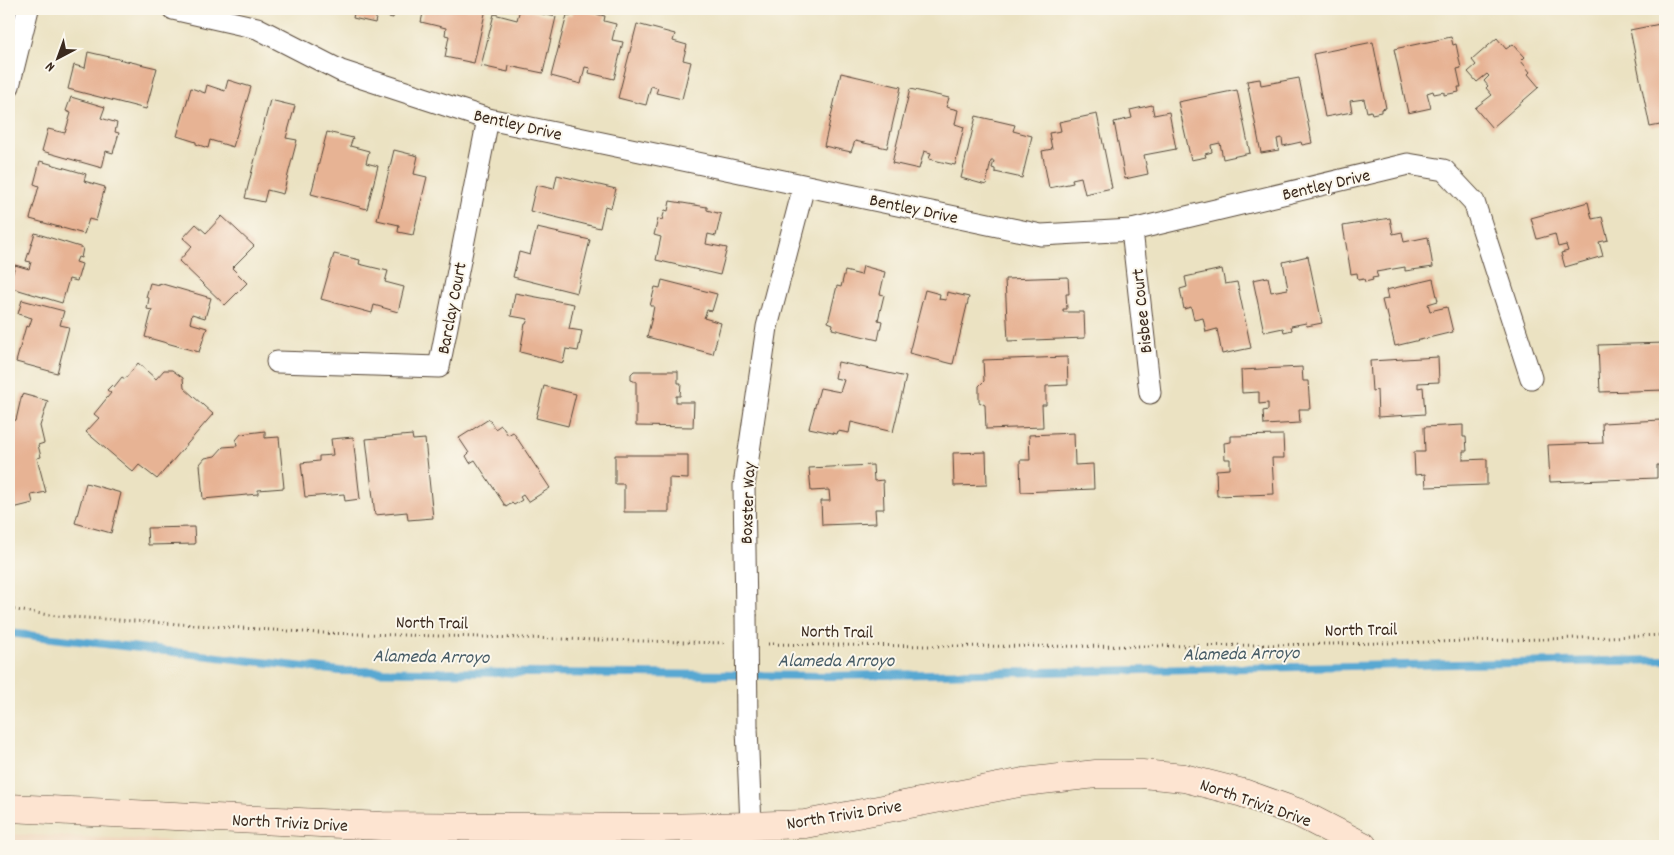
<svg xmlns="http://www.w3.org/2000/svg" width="1674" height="855" viewBox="0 0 1674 855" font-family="Dekko,sans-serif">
	<rect width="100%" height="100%" fill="#fbf7ec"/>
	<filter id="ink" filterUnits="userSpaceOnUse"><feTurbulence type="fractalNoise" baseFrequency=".02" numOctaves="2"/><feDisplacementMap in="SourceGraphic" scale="10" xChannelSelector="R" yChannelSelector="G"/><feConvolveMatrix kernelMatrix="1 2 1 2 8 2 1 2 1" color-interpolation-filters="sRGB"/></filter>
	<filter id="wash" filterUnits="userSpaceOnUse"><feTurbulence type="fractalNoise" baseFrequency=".0096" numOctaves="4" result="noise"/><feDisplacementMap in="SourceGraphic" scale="20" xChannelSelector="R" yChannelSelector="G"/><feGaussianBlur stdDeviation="1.12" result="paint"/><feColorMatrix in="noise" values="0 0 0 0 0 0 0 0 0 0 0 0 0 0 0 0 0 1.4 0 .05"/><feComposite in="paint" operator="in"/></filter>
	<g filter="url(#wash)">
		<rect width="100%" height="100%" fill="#ebe2c2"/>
		<path fill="#efd6bc" d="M9,834L310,846H9Z"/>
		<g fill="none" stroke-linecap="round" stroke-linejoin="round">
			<path stroke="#58a8d2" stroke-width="8" d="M9,633L340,671L827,676L1665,660"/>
		</g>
		<g id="blocks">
			<g fill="#e7b394">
				<path d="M355,9H412L410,14L394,11L393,18L377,14L375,23L353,18Z"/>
				<path d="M424,9H486L474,63L445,57L449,36L445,35L446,28L421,22Z"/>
				<path d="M520,9L556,17L543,73L509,66L508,72L481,66L494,14L517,20Z"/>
				<path d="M573,9L605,16L604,21L616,24L612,40L623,42L614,79L589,73L590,68L585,67L581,84L551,76L567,15L571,16Z"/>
				<path d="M1665,23V124L1650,127L1630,30Z"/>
				<path d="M637,24L675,34L673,41L687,45L683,60L691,62L682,99L656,93L658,88L651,86L646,105L618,98Z"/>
				<path d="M1451,37L1453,45L1456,44L1461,68L1457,69L1461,87H1458L1459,92L1444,95V92L1434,94L1433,91L1427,93L1431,108L1408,113L1394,49Z"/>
				<path d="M1497,38L1506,49L1513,44L1525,57L1521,61L1530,72L1528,74L1539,87L1492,128L1475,108L1492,95L1486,88L1488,86L1484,81L1489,76L1487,74L1477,82L1468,72L1476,65L1472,60Z"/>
				<path d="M1373,42L1386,108L1381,109V112L1372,114L1371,111L1367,112L1364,99L1350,101L1352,112L1325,117L1313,54Z"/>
				<path d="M88,52L157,68L146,109L68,89L74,65L85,68Z"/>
				<path d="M841,73L901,87L887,148L855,141L851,152L824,146Z"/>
				<path d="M1299,78L1312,143L1302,145L1301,142L1283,146L1282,138L1277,139L1279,150L1261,153L1247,81L1260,79L1261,85Z"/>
				<path d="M228,80L251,87L233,147L210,140L208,148L196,144V142L177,136L191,88L205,93L207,85L225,91Z"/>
				<path d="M910,89L949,98L946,107L958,110L955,124L964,127L955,165L929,159L931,153L924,151L919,169L892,163Z"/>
				<path d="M1237,90L1250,153L1223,159L1220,143L1211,145L1212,152L1205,154L1206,157L1191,160L1178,102Z"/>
				<path d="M71,97L105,107L101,118L117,123L115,132L119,133L113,153L106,151L102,168L42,151L48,129L65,133L71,113L66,111Z"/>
				<path d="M270,100L295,106L286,138L297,140L283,194L267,190L264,202L245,198Z"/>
				<path d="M1152,105L1154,115L1169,112L1176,149L1144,155L1148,174L1125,179L1114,122L1132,118L1130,110Z"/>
				<path d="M1097,114L1112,188L1085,194L1081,177L1072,179L1073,183L1049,188L1042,151L1052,149L1049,133L1061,131L1059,122Z"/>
				<path d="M976,116L1015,125L1013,131L1032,136L1022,178L995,172V169L992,168L994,161H991L986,185L961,178Z"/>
				<path d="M327,132L353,138L350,146L369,151L366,163L378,166L367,209L311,194Z"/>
				<path d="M394,150L418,156L414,174L427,177L413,235L398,232L399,225L377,220Z"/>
				<path d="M40,161L86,174L84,181L105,187L96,221L89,219L84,234L30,219L39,186L34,184Z"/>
				<path d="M557,175L616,189L611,208L605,206L600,228L530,211L536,185L554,189Z"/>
				<path d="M670,201L707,207V210L721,214L716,236L708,234L706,244L727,248L720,275L656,260L661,237L654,235L658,219L662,220L665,210L668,211Z"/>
				<path d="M1588,202L1592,219L1602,217L1608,240L1599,242L1603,256L1565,267L1561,253L1568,251L1566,245L1558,247L1555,234L1537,239L1531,218Z"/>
				<path d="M222,216L254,246L232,268L247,283L225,305L179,261L192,246L183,238L196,224L206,233Z"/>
				<path d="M1390,218L1393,234L1402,232L1404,242L1428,237L1433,267L1405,271V267L1376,272L1378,277L1372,278L1373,280L1365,282L1364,279L1358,280L1357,273L1351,274L1343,226Z"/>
				<path d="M537,228L590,240L577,293L513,277L519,252L530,255Z"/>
				<path d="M35,233L83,248L81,258L78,257L76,262L82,264L77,281L69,279L62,303L9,287L15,265L29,269L31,262L26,261Z"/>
				<path d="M334,254L360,260L359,264L388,271L385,282L404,287L398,312L374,305L372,313L321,299Z"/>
				<path d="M1308,256L1322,323L1307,326L1306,323L1291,326L1292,330L1284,332L1283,328L1264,332L1253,280L1268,277L1271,292L1288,289L1283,262Z"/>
				<path d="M863,266L885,272L880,294L884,295L878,320L882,321L878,340L832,329L833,324L828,322L837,286L841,287L845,271L861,275Z"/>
				<path d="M1222,269L1225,284L1237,282L1251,348L1222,354L1217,329L1206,332L1203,318L1194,320L1191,307L1184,309L1180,289L1187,287L1185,277Z"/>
				<path d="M1068,277L1069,294H1066L1067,309H1063V312H1084L1085,338L1008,341L1005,279Z"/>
				<path d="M1433,279L1438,301L1428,304L1430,311L1447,307L1453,332L1395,346L1387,312H1385L1382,300L1388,299L1386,290Z"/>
				<path d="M662,280L717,294L712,311L707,310L704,318L721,323L713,354L647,337L652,317L654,306H650L655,287L660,288Z"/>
				<path d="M150,283L159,285V283L211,298L205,318L192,314L190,323L207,328L199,352L145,337L152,310L147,309L149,298L146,297Z"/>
				<path d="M925,290L940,294L939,299L946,300L947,292L969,297L953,364L909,353Z"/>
				<path d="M515,293L574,304L569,329L582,331L578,351L566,349L563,363L520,352L525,324H526L528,319L511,316Z"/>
				<path d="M22,300L64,311L60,325L69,327L57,373L16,362L26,326L29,327L32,318L18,314Z"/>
				<path d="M1665,343V390L1600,392L1598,345Z"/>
				<path d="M1067,357L1068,385L1046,386V405H1042L1043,427L986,429L985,405L979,402V386L984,381L983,360Z"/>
				<path d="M1438,357L1439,382L1418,383V388L1423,387L1425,414L1378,417L1377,390L1372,391L1370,361Z"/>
				<path d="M838,362L906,377L893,432L851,422L849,433L838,431L837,434L809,428L820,388L840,392L844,380L835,378Z"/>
				<path d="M138,363L156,379L164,370H172L183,378L184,388L213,414L157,479L139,465L133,472L86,432L99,418L94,414L111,393L107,390L112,385L114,387L122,377L125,379Z"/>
				<path d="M1302,367L1303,381H1308L1310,409H1299L1300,423L1264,425L1263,411L1268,410V403L1259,404V392L1242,393L1241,370Z"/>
				<path d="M634,371H678V383H681L680,396H676V402H694L693,427L636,426V382L631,380V374Z"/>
				<path d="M544,386L576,394L568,426L536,418Z"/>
				<path d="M22,394L48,401L40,426L44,443L38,445L41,457L37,458L46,492L31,495L33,503L13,508L9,491V422L16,420Z"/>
				<path d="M489,419L495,429L501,425L508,435L513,432L550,488L528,502L523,495L520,497L522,500L514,505L512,503L506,507L475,460L470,463L466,456L469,453L459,438Z"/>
				<path d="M1661,420L1663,465H1657V478L1550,482L1548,445L1603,443L1602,423Z"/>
				<path d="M1463,425V437H1466L1467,451H1463V460L1487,459V485L1426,487L1425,474L1415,475L1414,452H1425L1424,427Z"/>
				<path d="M265,431V438L279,437L284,488L258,490V494L203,499L200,464L205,458L215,456L223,447L237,446L236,440L241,434Z"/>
				<path d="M1074,433L1075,465L1093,464L1094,489L1021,492L1020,460H1030L1029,435Z"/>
				<path d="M412,435L413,440L425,439L433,518L408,520L407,512L375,515L366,439Z"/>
				<path d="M1283,435L1284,458H1272L1274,494L1217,496L1216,470L1230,469V459H1225L1224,443L1231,442V436Z"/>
				<path d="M353,437L360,499L345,501L344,494L305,497L301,463L319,461V456L333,455L331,439Z"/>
				<path d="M986,452L987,485L954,486L953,453Z"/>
				<path d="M615,455H688V479L669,478V512H624V484H615Z"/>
				<path d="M873,465L874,481L883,480L884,509H875L876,523L822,525L821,501H830L829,490L811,491L809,468Z"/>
				<path d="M86,483L121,493L111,533L75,523Z"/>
				<path d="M194,527L195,544L148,545L147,528Z"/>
			</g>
		</g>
	</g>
	<g filter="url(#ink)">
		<use href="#blocks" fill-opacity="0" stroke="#554637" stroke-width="1"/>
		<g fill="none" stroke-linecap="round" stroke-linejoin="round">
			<g stroke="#554637" stroke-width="23">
				<g id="street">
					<path d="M173,9L257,28L341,71L488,119L1041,235L1132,230L1408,164L1444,170L1474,202L1531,378"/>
					<path d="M9,86L28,9"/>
					<path d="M1132,230L1150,393"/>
					<path d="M277,362L439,367L488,119"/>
					<path d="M746,614L744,486L767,327L804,186"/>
					<path d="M747,728L751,826"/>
				</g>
			</g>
			<g stroke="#554637" stroke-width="29">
				<path id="secondary" d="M9,808L382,826L658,828L751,826L805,824L1024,782L1096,774H1142L1184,778L1243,793L1299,813L1363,846"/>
			</g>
			<g stroke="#554637" stroke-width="3" stroke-dasharray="1 4" stroke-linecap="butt">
				<path d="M9,609L56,616L319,633L724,643"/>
				<path d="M768,644C1067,649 1366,646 1665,635"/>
			</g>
			<use href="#street" stroke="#fff" stroke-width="21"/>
			<use href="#secondary" stroke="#fde4d1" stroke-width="28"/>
			<g stroke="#554637" stroke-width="23" stroke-linecap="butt">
				<path id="street-bridge" d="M746,614L747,728"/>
			</g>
			<use href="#street-bridge" stroke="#fff" stroke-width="21"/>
		</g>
	</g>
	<g text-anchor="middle" stroke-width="4" stroke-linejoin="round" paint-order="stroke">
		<g font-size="18" fill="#3b2a1e" stroke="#fbf7ec">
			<text transform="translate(518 124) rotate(13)" y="6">Bentley Drive</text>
			<text transform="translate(1326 184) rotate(-13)" y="6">Bentley Drive</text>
			<text transform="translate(914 208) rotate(12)" y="6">Bentley Drive</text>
			<text transform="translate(451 308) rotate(-79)" y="6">Barclay Court</text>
			<text transform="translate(1141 311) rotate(-96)" y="6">Bisbee Court</text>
			<text transform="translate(747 503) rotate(-88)" y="6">Boxster Way</text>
			<text transform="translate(432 622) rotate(1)" y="6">North Trail</text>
			<text transform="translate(1361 629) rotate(-1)" y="6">North Trail</text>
			<text transform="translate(837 631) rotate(1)" y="6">North Trail</text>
			<text transform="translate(1256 802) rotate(19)" y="6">North Triviz Drive</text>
			<text transform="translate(844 814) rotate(-9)" y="6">North Triviz Drive</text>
			<text transform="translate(290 822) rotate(3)" y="6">North Triviz Drive</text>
		</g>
		<g font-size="19" font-style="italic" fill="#475c66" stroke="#fbf7ec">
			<text transform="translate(1241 652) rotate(-1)" y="7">Alameda Arroyo</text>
			<text transform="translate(431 655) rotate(1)" y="7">Alameda Arroyo</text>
			<text x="836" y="666">Alameda Arroyo</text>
		</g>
	</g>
	<rect width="1674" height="855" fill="none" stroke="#fbf7ec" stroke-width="30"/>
	<g transform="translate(58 58) rotate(221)" stroke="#fbf7ec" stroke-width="4" paint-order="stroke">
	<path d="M0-4L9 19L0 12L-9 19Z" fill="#3b2a1e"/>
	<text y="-8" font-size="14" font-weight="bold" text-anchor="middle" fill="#3b2a1e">N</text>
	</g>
</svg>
